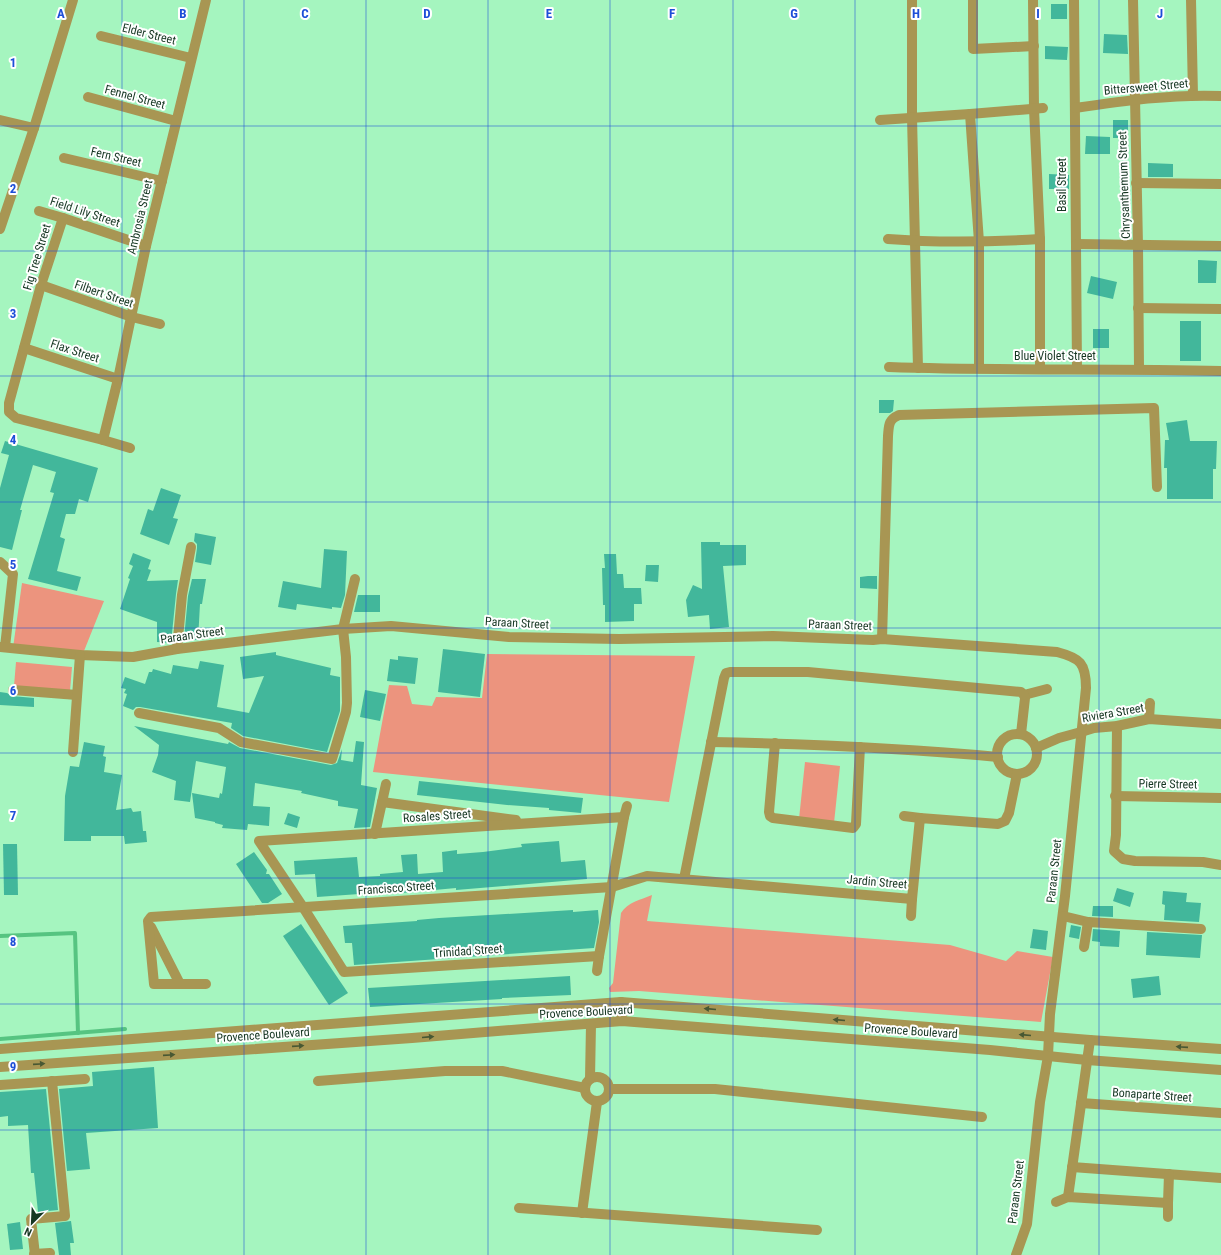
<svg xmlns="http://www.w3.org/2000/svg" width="1221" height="1255" viewBox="0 0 1221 1255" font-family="'Roboto Condensed',sans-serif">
	<rect width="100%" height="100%" fill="#a5f5bf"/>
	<g fill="#ec947e">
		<path d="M22,583L104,601L82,656L13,648Z"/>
		<path d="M487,654L695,656L669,802L373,772L389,685L407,686L412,704L432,706L436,697L482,698Z"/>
		<path d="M16,662L72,667L70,691L14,686Z"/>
		<path d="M805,762L840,766L834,823L799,819Z"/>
		<path d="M652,895L647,921L950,945L1006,961L1017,951L1053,957L1041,1022L639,991L610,992L609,988L613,983L621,913C628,902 640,900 652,895Z"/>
	</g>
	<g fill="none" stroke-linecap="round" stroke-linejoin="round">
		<g stroke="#56c481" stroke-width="4">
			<path d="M0,936L75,933L78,1033"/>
			<path d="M0,1039L125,1029"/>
		</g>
	</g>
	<g fill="#42b79b">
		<rect x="1051" y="4" width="16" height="15"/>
		<path d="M1104,34L1127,35L1128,54L1103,53Z"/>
		<path d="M1045,46L1068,47L1067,60L1045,59Z"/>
		<rect x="1113" y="120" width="15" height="18"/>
		<path d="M1086,136L1110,137V154H1085Z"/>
		<path d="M1148,163L1173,164V177H1148Z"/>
		<path d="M1049,174L1069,175V189H1049Z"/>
		<path d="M1198,260L1217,261L1216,283H1198Z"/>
		<path d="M1091,276L1117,282L1113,299L1087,293Z"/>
		<rect x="1180" y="321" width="21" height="40"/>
		<rect x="1093" y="329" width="16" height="19"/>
		<path d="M879,400H894L893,411L890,413H879Z"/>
		<path d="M1187,420L1190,441H1217L1216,469H1213V499H1167V468H1164L1165,440H1169L1166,423Z"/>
		<path d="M5,441L98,468L88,502L79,499L75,514H66L60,537L65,539L57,571L81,577L77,591L28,579L54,493L50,492L56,472L33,465L20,510H22L12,550L0,547V488L9,455L1,453Z"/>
		<path d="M161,488L181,495L173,518L178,519L169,545L140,534L148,509L153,511Z"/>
		<path d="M195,533L216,537L211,565L195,562L197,548V544L194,541Z"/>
		<path d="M701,542H720V545H746V565L723,566L729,627L710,629L709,615L688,617L686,600L693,585L702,589Z"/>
		<path d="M324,549L347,551L345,595L341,608L332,607V609L297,604L296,610L278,607L283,581L321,588Z"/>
		<path d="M133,553L151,560L148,569L151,570L147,581L178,580L176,594L171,643L157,642V622L120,609L130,579L128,578L133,566L129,564Z"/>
		<path d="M604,554H616L617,574H623L624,588H641L642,604H634V621L605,622V605H603L602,568H605Z"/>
		<path d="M646,565H659L658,582L645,581Z"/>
		<path d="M868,576H877V589L860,588V577Z"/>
		<path d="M192,579H206L202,604H200L198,640L184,639L188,596Z"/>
		<path d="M358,595H380V612H354Z"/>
		<path d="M443,649L485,654L480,697L438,692Z"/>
		<path d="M276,652V655L331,668L330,675L340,677V711L327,752L243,736L231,728L232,723L140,707H136L133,710L123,706L127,694L124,693L126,689L121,688L125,677L145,684L149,672H152L153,669L171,674L173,665L198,669L200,661L224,665L217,707L249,713L264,676L243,679L240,657Z"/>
		<path d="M398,656L418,658L415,684L387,681L390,659L398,660Z"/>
		<path d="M365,690L386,694L380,721L360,717Z"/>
		<path d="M0,692L7,693L12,696L34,698V707L0,705Z"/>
		<path d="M134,726L228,744L229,742L240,748L331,765L337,763L342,749L341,760L353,762L356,741L364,742L361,785L377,788L370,827L354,828L358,809L338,806V801L301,793L302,791L255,783L253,806L270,807L269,826L248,824L247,830L222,828L223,825L215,823V822L195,818L192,793L219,798L220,793L222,794L226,767L196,761L190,802L174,800L176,781L152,772L158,755L159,745Z"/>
		<path d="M84,742L105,746L103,756L106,757L104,772L122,775L116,810L131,808L133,812L141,811L143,831H146L147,842L125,844L124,836H91V841H64L65,796L70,766L79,767Z"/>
		<path d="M419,781L583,798L581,813L549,810V808L507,805L417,795Z"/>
		<path d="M288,813L300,817L297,828L284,824Z"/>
		<path d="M559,841L561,862L585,860L587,879L456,890V888L402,893V891L317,897L315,874L295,875L294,861L357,857L359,877L380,876V874L403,872L401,855L417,854L418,874L443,872L442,852L457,850V854L483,852L522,847L521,844Z"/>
		<path d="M3,844H17L18,895H4Z"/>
		<path d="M254,852L267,870L266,874H269L282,894L268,903H262L236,864Z"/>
		<path d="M1117,888L1134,893L1130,907L1113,901Z"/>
		<path d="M1163,891L1187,893L1186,902L1201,903L1199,922L1164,920L1165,905L1162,904Z"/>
		<path d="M1093,906H1113V917L1092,916Z"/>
		<path d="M573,910V912L598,910L599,922L594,948L354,965L352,943H345L343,926L417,921V920L439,918Z"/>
		<path d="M301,924L348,993L329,1005L283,936Z"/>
		<path d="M1071,925L1081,927L1079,939L1069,937Z"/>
		<path d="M1033,929L1048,931L1046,950L1030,948Z"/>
		<path d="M1093,929L1120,931L1119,947L1100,946V942L1092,941Z"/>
		<path d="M1147,932L1202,935L1200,958L1146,955Z"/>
		<path d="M570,976L571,995L502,998V999L370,1007L368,988Z"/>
		<path d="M1159,976L1161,995L1133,998L1131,979Z"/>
		<path d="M154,1067L158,1128L86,1133L90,1169L67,1171L59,1089L93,1086L92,1072Z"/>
		<path d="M46,1089L58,1210L38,1212L34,1173H31L28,1125L8,1126V1116L0,1117V1092Z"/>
		<path d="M71,1221L74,1243H70L71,1255H59L55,1223Z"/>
		<path d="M20,1222L23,1249L10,1250L7,1224Z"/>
	</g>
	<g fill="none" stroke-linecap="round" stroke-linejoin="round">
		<g stroke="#a89653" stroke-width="10">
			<path d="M912,0V117L918,368"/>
			<path d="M973,0V49L1034,46"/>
			<path d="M1033,0L1034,109L1040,239V369"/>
			<path d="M1074,0L1077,369"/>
			<path d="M1133,0L1138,245L1139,368"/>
			<path d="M1191,0L1193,95"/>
			<path d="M101,36L191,58"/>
			<path d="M88,97L176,121"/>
			<path d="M1075,108C1123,101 1172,94 1221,96"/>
			<path d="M970,114L979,242V368"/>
			<path d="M0,120L34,128"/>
			<path d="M880,120L970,114L1043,108"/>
			<path d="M64,158L162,181"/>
			<path d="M1136,183L1221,184"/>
			<path d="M39,211L63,218L146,246"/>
			<path d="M63,218L41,285L9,403V412L16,418L103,440L130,448"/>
			<path d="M0,229L34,128L73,0"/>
			<path d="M888,239C939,243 989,242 1040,239"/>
			<path d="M1076,244L1221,246"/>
			<path d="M41,285L132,317L160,324"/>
			<path d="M1138,308L1221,309"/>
			<path d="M24,348L118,379"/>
			<path d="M889,367C1000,371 1110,368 1221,371"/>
			<path d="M103,440L118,379L146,246L206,0"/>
			<path d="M0,562L13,574L5,647"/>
			<path d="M882,639L888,436C889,425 888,420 899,415L1154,408L1157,487"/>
			<path d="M0,647L80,655L133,657L177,649L343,629L391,626L509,637L619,639L773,636L873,640L882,639L1057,652C1080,658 1086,663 1086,688L1065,896L1050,1014L1048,1056L1040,1102L1027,1224L1016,1255"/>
			<path d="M177,649L182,595L191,547"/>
			<path d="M13,690L77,695"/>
			<path d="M1024,695L1047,689"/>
			<path d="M139,713L219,728L241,742L332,759L346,712L347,703L346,657L343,629L355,579"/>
			<path d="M1149,719L1150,703"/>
			<path d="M1117,726L1116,835L1114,851L1123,859L1135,861L1203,862L1221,865"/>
			<circle cx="1017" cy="754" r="20"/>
			<path d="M711,742C807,744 903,748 998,757"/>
			<path d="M775,743L769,812L770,816L773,818L853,828L856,824L860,747"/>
			<path d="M1036,748L1059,738L1081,732L1094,728L1117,726L1149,719L1221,724"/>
			<path d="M73,752L80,655"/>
			<path d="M1115,796L1221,798"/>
			<path d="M382,802L516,820"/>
			<path d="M904,816L920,818"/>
			<path d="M624,817L599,956L344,972L303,907L259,841Z"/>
			<path d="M624,817L627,806"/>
			<path d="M375,834L386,784"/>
			<path d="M684,879L724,678L726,673L730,672H808L1021,692L1024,695L1025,698L1021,734"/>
			<path d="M911,916L912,899"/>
			<path d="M1063,916L1088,922L1201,929"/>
			<path d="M151,927L180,984"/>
			<path d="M1084,947L1088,922"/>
			<path d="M597,971L599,956"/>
			<path d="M206,984H154L148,921L151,917L612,887L647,876L912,899L920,818L998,824L1005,821L1009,813L1017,774"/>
			<path d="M621,1002L622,1021"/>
			<path d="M0,1049L621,1002L1090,1040L1221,1049"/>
			<path d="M0,1067L412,1038L622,1021L990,1050L1087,1060L1221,1070"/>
			<circle cx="597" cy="1089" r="12"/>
			<path d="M590,1079L591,1024"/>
			<path d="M318,1081L445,1071H502L585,1088"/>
			<path d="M0,1085L85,1079"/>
			<path d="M610,1089H715L982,1117"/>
			<path d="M1081,1103L1221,1113"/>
			<path d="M1072,1167L1221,1178"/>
			<path d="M1068,1197L1090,1040"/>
			<path d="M1056,1202L1068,1197L1168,1203L1169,1174"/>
			<path d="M519,1208L817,1230"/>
			<path d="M582,1213L597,1102"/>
			<path d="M1168,1217V1203"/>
			<path d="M34,1254L50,1253"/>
			<path d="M35,1255L31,1219L65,1216L52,1081"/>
		</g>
	</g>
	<defs><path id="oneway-solid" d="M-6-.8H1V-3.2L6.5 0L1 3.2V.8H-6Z"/></defs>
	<g fill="#485833">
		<use href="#oneway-solid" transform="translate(710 1009) rotate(-175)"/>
		<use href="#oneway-solid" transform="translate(839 1020) rotate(-175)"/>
		<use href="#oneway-solid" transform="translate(1025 1035) rotate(-175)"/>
		<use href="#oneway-solid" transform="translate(428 1037) rotate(-5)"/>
		<use href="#oneway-solid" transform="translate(298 1046) rotate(-4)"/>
		<use href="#oneway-solid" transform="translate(1182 1047) rotate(-176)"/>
		<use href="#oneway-solid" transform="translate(169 1055) rotate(-4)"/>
		<use href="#oneway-solid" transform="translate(39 1064) rotate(-4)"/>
	</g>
	<path fill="none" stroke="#1d4ed8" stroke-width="1" stroke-opacity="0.55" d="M122,0V1255M244,0V1255M366,0V1255M488,0V1255M610,0V1255M733,0V1255M855,0V1255M977,0V1255M1099,0V1255M0,126H1221M0,251H1221M0,376H1221M0,502H1221M0,628H1221M0,753H1221M0,878H1221M0,1004H1221M0,1130H1221"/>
	<g text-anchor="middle" stroke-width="4" stroke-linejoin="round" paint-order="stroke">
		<g font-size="12" fill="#153622" stroke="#fff">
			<text transform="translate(149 34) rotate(14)" y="4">Elder Street</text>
			<text transform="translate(1146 87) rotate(-5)" y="4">Bittersweet Street</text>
			<text transform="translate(135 97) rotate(15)" y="4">Fennel Street</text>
			<text transform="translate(116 157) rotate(13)" y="4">Fern Street</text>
			<text transform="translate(1062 185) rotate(-90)" y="4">Basil Street</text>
			<text transform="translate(1124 185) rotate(-92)" y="4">Chrysanthemum Street</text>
			<text transform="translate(85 212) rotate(18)" y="4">Field Lily Street</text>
			<text transform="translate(140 217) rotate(-77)" y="4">Ambrosia Street</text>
			<text transform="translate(37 257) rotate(-73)" y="4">Fig Tree Street</text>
			<text transform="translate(104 294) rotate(19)" y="4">Filbert Street</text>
			<text transform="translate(75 351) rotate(18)" y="4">Flax Street</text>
			<text x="1055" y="360">Blue Violet Street</text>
			<text transform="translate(517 623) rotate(3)" y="4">Paraan Street</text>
			<text transform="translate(840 625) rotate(2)" y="4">Paraan Street</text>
			<text transform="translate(192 635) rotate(-8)" y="4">Paraan Street</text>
			<text transform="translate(1113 713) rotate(-10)" y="4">Riviera Street</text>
			<text transform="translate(1168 784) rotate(1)" y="4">Pierre Street</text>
			<text transform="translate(437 816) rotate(-4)" y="4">Rosales Street</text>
			<text transform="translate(1054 871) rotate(-84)" y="4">Paraan Street</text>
			<text transform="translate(877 882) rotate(5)" y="4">Jardin Street</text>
			<text transform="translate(396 888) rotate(-4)" y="4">Francisco Street</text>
			<text transform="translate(468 951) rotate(-4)" y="4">Trinidad Street</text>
			<text transform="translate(586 1012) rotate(-3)" y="4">Provence Boulevard</text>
			<text transform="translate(911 1031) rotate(4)" y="4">Provence Boulevard</text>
			<text transform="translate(263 1035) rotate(-4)" y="4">Provence Boulevard</text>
			<text transform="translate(1152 1095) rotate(4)" y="4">Bonaparte Street</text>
			<text transform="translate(1016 1192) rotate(-83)" y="4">Paraan Street</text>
		</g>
	</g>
	<g font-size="13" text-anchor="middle" font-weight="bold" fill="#1d4ed8" stroke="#fff" stroke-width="4" stroke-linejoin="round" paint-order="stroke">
		<text x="61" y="18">A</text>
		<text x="183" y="18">B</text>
		<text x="305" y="18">C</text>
		<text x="427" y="18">D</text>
		<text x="549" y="18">E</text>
		<text x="672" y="18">F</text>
		<text x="794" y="18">G</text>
		<text x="916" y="18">H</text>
		<text x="1038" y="18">I</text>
		<text x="1160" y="18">J</text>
		<text x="13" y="67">1</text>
		<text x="13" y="193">2</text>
		<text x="13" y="318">3</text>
		<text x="13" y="444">4</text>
		<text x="13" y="569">5</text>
		<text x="13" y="695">6</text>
		<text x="13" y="820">7</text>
		<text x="13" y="946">8</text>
		<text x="13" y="1071">9</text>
	</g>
	<g transform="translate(32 1223) rotate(204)" stroke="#ffffff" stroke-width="3" paint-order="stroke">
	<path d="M0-3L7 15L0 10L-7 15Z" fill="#153622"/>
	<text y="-6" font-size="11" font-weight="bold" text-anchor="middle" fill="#153622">N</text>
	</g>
</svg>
